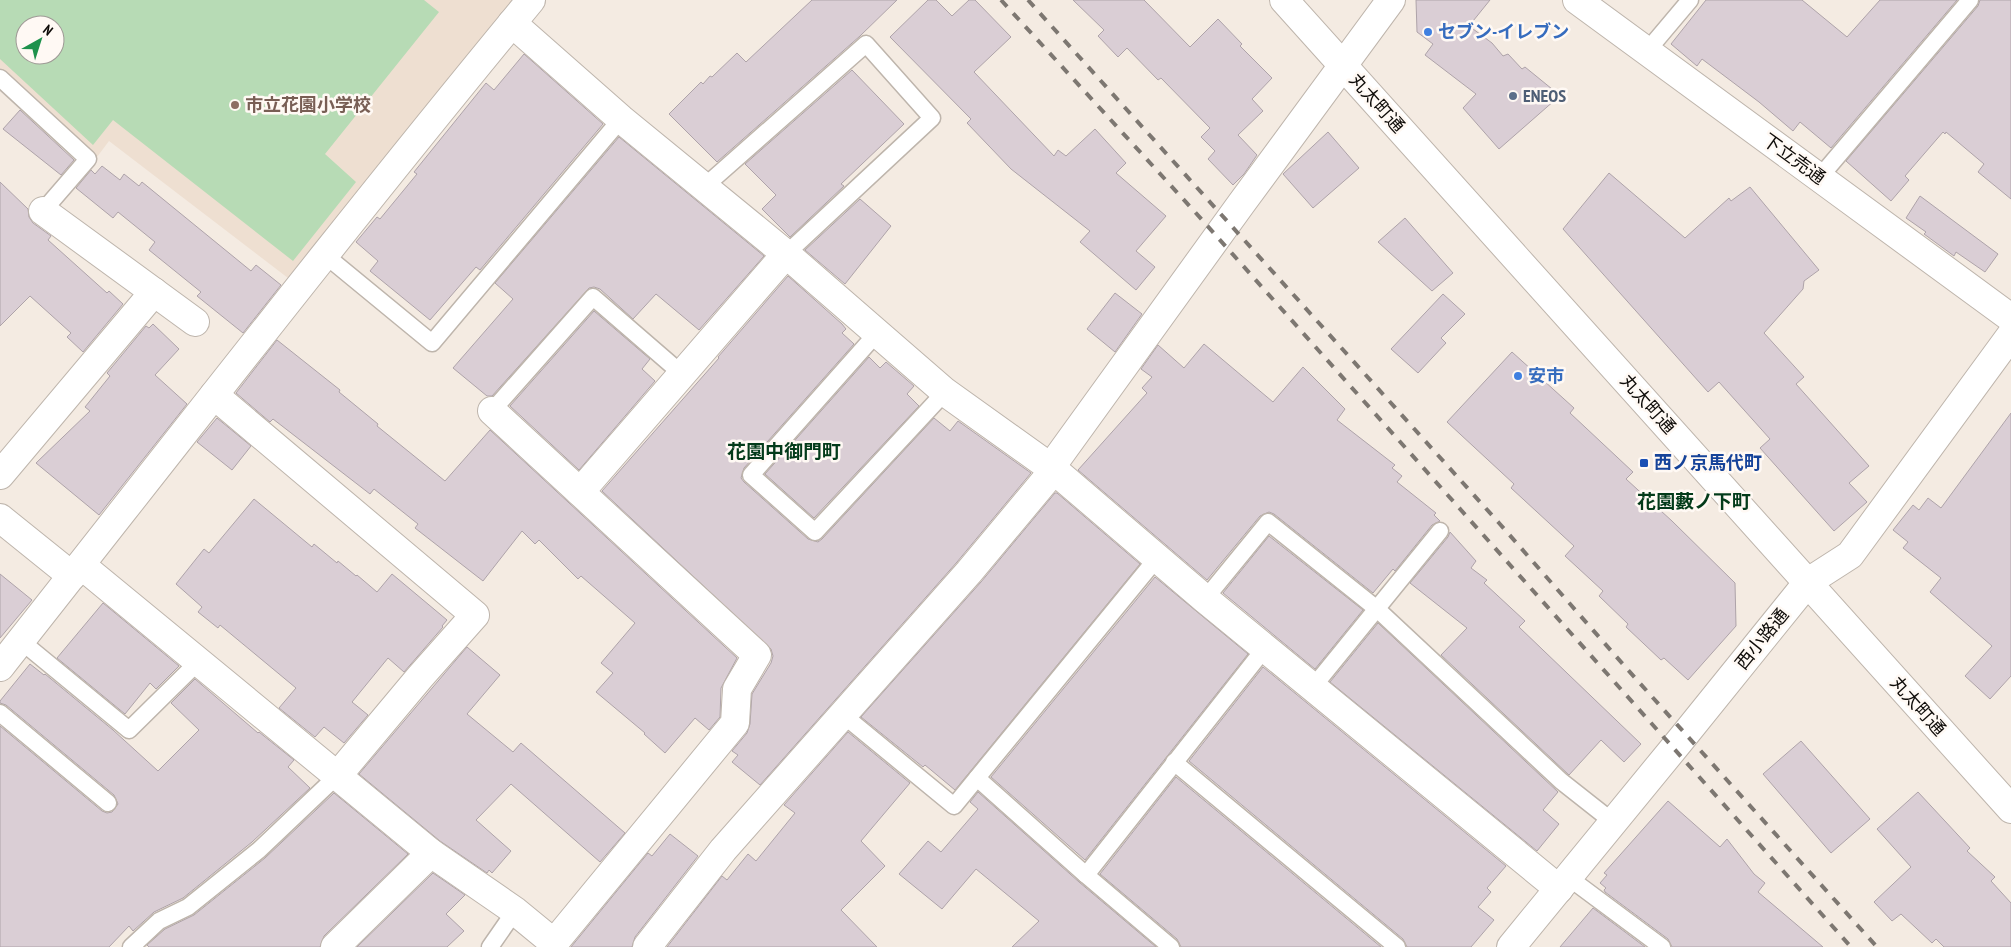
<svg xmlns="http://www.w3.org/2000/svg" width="2011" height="947" viewBox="0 0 2011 947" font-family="'PT Sans Narrow','Noto Sans JP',sans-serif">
	<rect width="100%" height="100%" fill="#f4ebe2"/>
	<path fill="#eedfd1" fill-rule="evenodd" d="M0,0H514L288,278L109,141L97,157L0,68ZM25,25H55V55H25Z"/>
	<path fill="#b7dbb5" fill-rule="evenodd" d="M0,0H424L439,12L325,154L356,182L293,261L113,120L93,145L0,59ZM25,25H55V55H25Z"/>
	<g fill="#daced5" stroke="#aea3a9">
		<path d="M812,0H897L860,36L717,162L669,114L701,82L703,84L710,76L712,77L737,53L746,62Z"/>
		<path d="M928,0H936L952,16L969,0H975L1011,37L974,72L1054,156L1058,150L1066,156L1095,129L1126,163L1116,173L1166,216L1136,251L1155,267L1136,290L1080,242L1090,231L1011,169L967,123L971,119L890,37Z"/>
		<path d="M1073,0H1144L1190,47L1218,19L1242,44L1240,46L1272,78L1252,99L1263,111L1238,135L1257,155L1244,174L1233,185L1208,159L1215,151L1201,137L1210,128L1161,78L1158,80L1127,48L1118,57L1098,36L1104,30Z"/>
		<path d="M1416,0H1490L1469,26L1492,43L1503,56L1508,54L1522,69L1525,67L1552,89L1548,92L1555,100L1499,149L1463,108L1476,94L1425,55L1433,44L1417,32Z"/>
		<path d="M1706,0H1802L1847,37L1880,0H1957L1831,148L1800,122L1793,131L1759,102L1702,59L1697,66L1671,44Z"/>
		<path d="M1980,0H2011V199L1978,172L1984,164L1946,132L1945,134L1943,132L1905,176L1909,180L1891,201L1846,161L1978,6Z"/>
		<path d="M524,54L603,124L480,270L476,267L430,320L370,271L378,261L356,242L377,217L380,219L417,174L414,172L486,83L494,90Z"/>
		<path d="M852,70L904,124L841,184L844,186L790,237L762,209L776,195L745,164Z"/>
		<path d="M20,110L74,160L61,175L3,129Z"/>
		<path d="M1328,132L1359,168L1313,208L1283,174Z"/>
		<path d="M619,137L764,256L699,330L656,294L633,319L600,289L594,287L589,288L492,396H487L453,368L513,299L495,283Z"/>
		<path d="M102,166L120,180L124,174L139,186L142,182L251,271L256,265L281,285L243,333L197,296L201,292L149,250L155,242L118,212L113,218L76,188L91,170L95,174Z"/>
		<path d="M1609,173L1685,238L1729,198L1731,201L1750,187L1819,270L1804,281L1803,289L1764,333L1804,377L1796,384L1869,466L1849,483L1867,502L1834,531L1760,448L1770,439L1719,382L1708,392L1563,229Z"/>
		<path d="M0,182L28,209L29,217L33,223L51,236L48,240L107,293L109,291L123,304L83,352L67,337L71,333L30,296L0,326Z"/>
		<path d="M1920,196L1998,254L1985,272L1956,252L1954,256L1924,234L1926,232L1906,218Z"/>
		<path d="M860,199L891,226L845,284L805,250Z"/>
		<path d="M1405,218L1453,273L1432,291L1378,242Z"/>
		<path d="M788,276L842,324L846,329L842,333L854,344L744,468L741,478L744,482L808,539L818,542L822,539L934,418L950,431L958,421L1031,473L957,562L760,785L732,762L738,755L732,751L747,733L750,724L752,694L771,663L773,656L771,649L602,491L719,358L718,357Z"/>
		<path d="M1115,293L1142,314L1115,352L1087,329Z"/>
		<path d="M1443,294L1465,314L1441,338L1446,343L1418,373L1391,349Z"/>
		<path d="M594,311L650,359L642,369L655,381L579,470L510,406Z"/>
		<path d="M153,324L179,349L155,375L187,404L99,515L36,463L90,411L85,407L110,376L107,373L146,326L149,328Z"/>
		<path d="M277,340L340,390L339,392L378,424L377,426L445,481L490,430L737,658L721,688L720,717L709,730L695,718L665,753L644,734L645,733L596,692L613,673L601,663L635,623L581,576L578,579L539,540L535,544L522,531L483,581L415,528L418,524L374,489L370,494L273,419L270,422L236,393Z"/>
		<path d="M1204,344L1273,402L1303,367L1345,409L1337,420L1395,465L1392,468L1402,476L1397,482L1436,513L1434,515L1440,521L1432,525L1395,571L1393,569L1373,593L1274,514L1269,512L1260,516L1207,580L1078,470L1147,393L1142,388L1152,377L1141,369L1158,345L1184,368Z"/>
		<path d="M1512,352L1574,408L1570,413L1633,472L1626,479L1672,521L1735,583L1736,626L1688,680L1664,658L1661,660L1626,627L1628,624L1599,596L1603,591L1565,556L1574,546L1511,488L1514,484L1447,422Z"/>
		<path d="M869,357L880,368L886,362L914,386L907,394L919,406L814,518L765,474Z"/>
		<path d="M2011,413V676L1990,699L1965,676L1992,646L1930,592L1941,578L1903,548L1908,542L1893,530L1913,505L1919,510L1928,498L1941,508Z"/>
		<path d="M217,418L251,446L232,470L197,442Z"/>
		<path d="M1055,493H1057L1140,564L955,790L925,765L923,767L861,717L981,582Z"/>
		<path d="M254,499L312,547L314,544L337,563L338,561L356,576L357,575L377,592L392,574L447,620L442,626L443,627L404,672L388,658L352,702L368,715L344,743L324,727L315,737L279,708L296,688L220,625L218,628L198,612L202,607L176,584L204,549L209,553Z"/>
		<path d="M1450,532L1476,561L1471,568L1487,580L1484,583L1525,621L1519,627L1641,744L1624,762L1601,740L1569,775L1441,655L1467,628L1410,583L1448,537Z"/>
		<path d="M1269,536L1363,610L1315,669L1223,593Z"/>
		<path d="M0,574L32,600L0,638Z"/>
		<path d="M1155,577L1248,654L1085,860L991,777Z"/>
		<path d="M103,603L179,666L156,689L150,683L125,714L57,658Z"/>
		<path d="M1378,623L1558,792L1543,810L1559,824L1537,851L1330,682Z"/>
		<path d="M467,647L500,675L467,714L513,752L521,743L625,833L600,862L511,784L476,820L511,851L492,873L489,870L487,873L440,841L359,774Z"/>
		<path d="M30,664L44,675L45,674L113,730L158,771L199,730L171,703L195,679L258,733L259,732L294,760L288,767L310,788L252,842L183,898L154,912L133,931L129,926L109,947H0V726L102,811L107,813L112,812L118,804L114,795L6,705L0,703V701Z"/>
		<path d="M1263,667L1506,866L1487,888L1491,892L1478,907L1494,920L1471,947H1407L1403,939L1189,761Z"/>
		<path d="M848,732L910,783L861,841L885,866L841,910L877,947H667L722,876L727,880L748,854L756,861L795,813L784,805Z"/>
		<path d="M1801,741L1870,819L1831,853L1763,774Z"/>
		<path d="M1176,777L1381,947H1181L1177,939L1100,874Z"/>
		<path d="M978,792L1079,882L1156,947H1012L1039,921L976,869L942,909L899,874L928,841L941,852L978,809L970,802Z"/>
		<path d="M1918,792L1970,848L1967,851L1995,877L1991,881L2011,903V947H1944L1936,939L1932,943L1901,914L1892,921L1874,902L1911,867L1877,829Z"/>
		<path d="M334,793L408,854L324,936L320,947H149L147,945L165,929L194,915L265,858Z"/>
		<path d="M1668,801L1720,847L1727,839L1754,874L1765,883L1758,892L1823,947H1672L1668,939L1605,892L1604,890L1606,888L1600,883L1607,875L1604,873Z"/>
		<path d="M670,834L698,856L635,937L632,947H571L648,853L652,856Z"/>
		<path d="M433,873L465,895L446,914L464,931L447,947H357Z"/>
		<path d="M1593,908L1645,947H1560Z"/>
	</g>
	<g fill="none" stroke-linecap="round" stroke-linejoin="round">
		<g stroke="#beb5ac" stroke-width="19">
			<g id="service">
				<path d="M1647,51L1690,0"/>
				<path d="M0,78L88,159L43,211"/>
				<path d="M1819,178L1970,0"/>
				<path d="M704,187L866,44L932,118L786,254"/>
				<path d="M325,255L432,343L621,119"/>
				<path d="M877,333L751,475L815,532L945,392"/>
				<path d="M492,411L593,297L682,374"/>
				<path d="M1205,599L1268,522L1377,609L1561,781L1613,822"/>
				<path d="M21,641L129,730L199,661"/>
				<path d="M1313,687L1440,531"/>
				<path d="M0,713L108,803"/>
				<path d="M842,714L954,806L1157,558"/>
				<path d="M1174,762L1397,947"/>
				<path d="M977,778L1086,875L1171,947"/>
				<path d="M1086,875L1265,648"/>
				<path d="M1568,877L1662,947"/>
				<path d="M131,947L159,921L188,907L259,850L338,775"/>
				<path d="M490,947L515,911"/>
			</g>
		</g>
		<g stroke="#beb5ac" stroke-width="30">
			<g id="minor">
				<path d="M1577,0L2011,318"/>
				<path d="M512,23L621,119L786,254L945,392L1054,470L1205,599L1559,889"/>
				<path d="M43,211L195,322"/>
				<path d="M214,395L475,615L420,677L338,775"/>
				<path d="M1051,467L1241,204L1391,0"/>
				<path d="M0,475L154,292"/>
				<path d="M580,492L786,254"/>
				<path d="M0,518L72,576"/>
				<path d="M81,565L431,853L515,911L554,943L735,723L737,689L757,655L492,411"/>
				<path d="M0,667C176,444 350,219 531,0"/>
				<path d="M335,947L431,853"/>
				<path d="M647,947L723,850L969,572L1054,470"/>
				<path d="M1511,947L1683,737L1808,582L1850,555L2011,335"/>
			</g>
		</g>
		<g stroke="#beb5ac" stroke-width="30">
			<path id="primary" d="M1284,0L2011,809"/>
		</g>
		<use href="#service" stroke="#fff" stroke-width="16"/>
		<use href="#minor" stroke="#fff" stroke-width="28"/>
		<use href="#primary" stroke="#fff" stroke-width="28"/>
		<g stroke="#7d7771" stroke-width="4" stroke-dasharray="9 9" stroke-linecap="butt">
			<path d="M1001,0L1195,212L1851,947"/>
			<path d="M1028,0L1499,523L1628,670L1877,947"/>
		</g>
	</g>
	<g fill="#3f7fe0" stroke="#fff9f4" stroke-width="2">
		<circle cx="1428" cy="32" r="5"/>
		<circle cx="1518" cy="376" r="5"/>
	</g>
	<circle fill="#5c6f8a" stroke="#fff9f4" stroke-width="2" cx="1513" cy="96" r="5"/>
	<circle fill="#8d6e63" stroke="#fff9f4" stroke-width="2" cx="235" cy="105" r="5"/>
	<rect fill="#1a4fb4" stroke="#fff9f4" stroke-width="2" x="1639" y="458" width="10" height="10" rx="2.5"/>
	<g text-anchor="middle" stroke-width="5" stroke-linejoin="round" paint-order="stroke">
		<g font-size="18" font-weight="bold" fill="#366cbe" stroke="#fff9f4" text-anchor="start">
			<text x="1438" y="38">セブン-イレブン</text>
			<text x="1528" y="382">安市</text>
		</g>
		<g font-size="18" font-weight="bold" fill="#4e5e75" stroke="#fff9f4" text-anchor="start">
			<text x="1523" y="102">ENEOS</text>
		</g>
		<g font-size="18" fill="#0e0b08" stroke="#fff9f4">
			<text transform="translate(1377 103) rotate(48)" y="6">丸太町通</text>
			<text transform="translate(1794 159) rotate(36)" y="6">下立売通</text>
			<text transform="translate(1648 404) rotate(48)" y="6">丸太町通</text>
			<text transform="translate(1762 639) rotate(-51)" y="6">西小路通</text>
			<text transform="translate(1918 706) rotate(48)" y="6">丸太町通</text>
		</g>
		<g font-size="18" font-weight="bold" fill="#785e54" stroke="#fff9f4" text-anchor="start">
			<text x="245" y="111">市立花園小学校</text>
		</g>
		<g font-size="18" font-weight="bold" fill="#164399" stroke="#fff9f4" text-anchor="start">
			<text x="1654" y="469">西ノ京馬代町</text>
		</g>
		<g font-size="19" font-weight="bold" fill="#033b1a" stroke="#fff9f4">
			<text x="784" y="458">花園中御門町</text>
			<text x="1694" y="508">花園藪ノ下町</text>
		</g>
	</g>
	<g transform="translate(40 40) rotate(39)"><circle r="24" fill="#fff9f4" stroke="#9f9a96"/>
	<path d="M0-4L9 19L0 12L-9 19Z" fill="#1e924c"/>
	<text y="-8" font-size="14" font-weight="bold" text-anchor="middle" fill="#0e0b08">N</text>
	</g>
</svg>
